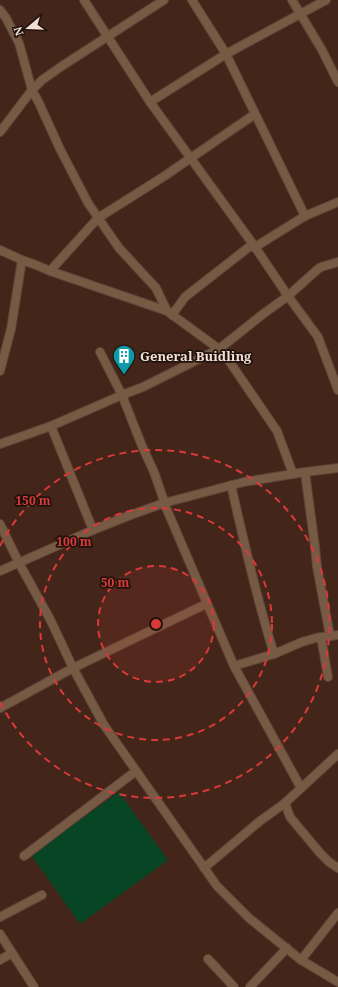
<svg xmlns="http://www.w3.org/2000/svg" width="338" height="987" viewBox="0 0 338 987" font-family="'Noto Serif',serif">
	<rect width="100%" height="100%" fill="#432619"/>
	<path fill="#074524" d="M119,792L168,860L80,924L31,855Z"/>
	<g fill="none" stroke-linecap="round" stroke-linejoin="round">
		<g stroke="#5f4337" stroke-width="10">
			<g id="street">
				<path d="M84,0L150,102L255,247L288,296L318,337L338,390"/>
				<path d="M192,0L226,54L305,216"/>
				<path d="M292,0L322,50L338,82"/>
				<path d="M0,10L6,18L19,43L32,90L39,103L60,149L88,203L119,248L156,288L167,311"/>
				<path d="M150,102L226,54L326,0"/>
				<path d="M0,132L32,90L42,80L62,66L164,0"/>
				<path d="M0,250L22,260L36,265L50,271L167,311L219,349L225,355L277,431L293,474"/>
				<path d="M50,271L98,218L163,177L255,114"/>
				<path d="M172,315L185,297L249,247H255L305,216L338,202"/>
				<path d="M100,352L122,395L142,446L154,472L164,501V503L234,666L301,788"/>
				<path d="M0,371L11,329L22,260"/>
				<path d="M51,426L93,530"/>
				<path d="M0,444L51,426L122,395L143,387L219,349L263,314L288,296L318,269L321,267L338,262"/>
				<path d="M305,472L315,547L317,567L330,636"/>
				<path d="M231,485C244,542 257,599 274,654"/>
				<path d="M0,524L19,563L51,621L73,668L104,725L217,886L249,918L301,960L338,982"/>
				<path d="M0,571L93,530L128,516L164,503L244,482L305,472L338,468"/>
				<path d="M321,637L328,677"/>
				<path d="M234,666L274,654L302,642L316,638L338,635"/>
				<path d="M0,708L73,668L206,604"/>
				<path d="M285,803L290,817L320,853L329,862L338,868"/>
				<path d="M24,856L136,771"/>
				<path d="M204,868L260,821L285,803L338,754"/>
				<path d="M0,917L42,895"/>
				<path d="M0,934L34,987"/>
				<path d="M208,959L234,987"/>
				<path d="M0,960L12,953"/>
				<path d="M301,960L338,913"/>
				<path d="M250,987L287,948"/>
			</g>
		</g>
		<use href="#street" stroke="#765a43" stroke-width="8"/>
	</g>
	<circle cx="156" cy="624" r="58" fill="#d93a39" fill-opacity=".12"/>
	<g fill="none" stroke="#d93a39" stroke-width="2" stroke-dasharray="7 5">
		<circle cx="156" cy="624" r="58"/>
		<circle cx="156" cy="624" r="116"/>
		<path d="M0 546A174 174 0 1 1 0 702"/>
	</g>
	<defs>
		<g id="building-pin" transform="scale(1.15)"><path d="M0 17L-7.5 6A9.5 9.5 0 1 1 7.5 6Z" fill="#0f9aa8" stroke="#20130d"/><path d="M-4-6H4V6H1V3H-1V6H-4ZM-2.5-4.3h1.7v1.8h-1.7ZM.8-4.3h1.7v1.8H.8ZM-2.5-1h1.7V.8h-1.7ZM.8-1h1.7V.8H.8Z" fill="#fff"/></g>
	</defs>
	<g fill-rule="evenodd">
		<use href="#building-pin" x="124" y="356"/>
	</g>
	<g text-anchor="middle" stroke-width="3.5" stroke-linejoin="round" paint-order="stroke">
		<g font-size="13" font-weight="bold" fill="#f2ded5" stroke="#20130d" text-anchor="start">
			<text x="140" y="361">General Buidling</text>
		</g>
	</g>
	<circle cx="156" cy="624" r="6" fill="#d93a39" stroke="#20130d" stroke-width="2"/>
	<g font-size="12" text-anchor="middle" font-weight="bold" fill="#d93a39" stroke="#20130d" stroke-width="3.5" stroke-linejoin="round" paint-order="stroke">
		<text x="33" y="505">150 m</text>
		<text x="74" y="546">100 m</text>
		<text x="115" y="587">50 m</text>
	</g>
	<g transform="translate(28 28) rotate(251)" stroke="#20130d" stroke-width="3" paint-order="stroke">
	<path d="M0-3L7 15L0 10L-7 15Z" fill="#f2ded5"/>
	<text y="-6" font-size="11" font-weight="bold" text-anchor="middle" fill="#f2ded5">N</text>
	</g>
</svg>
